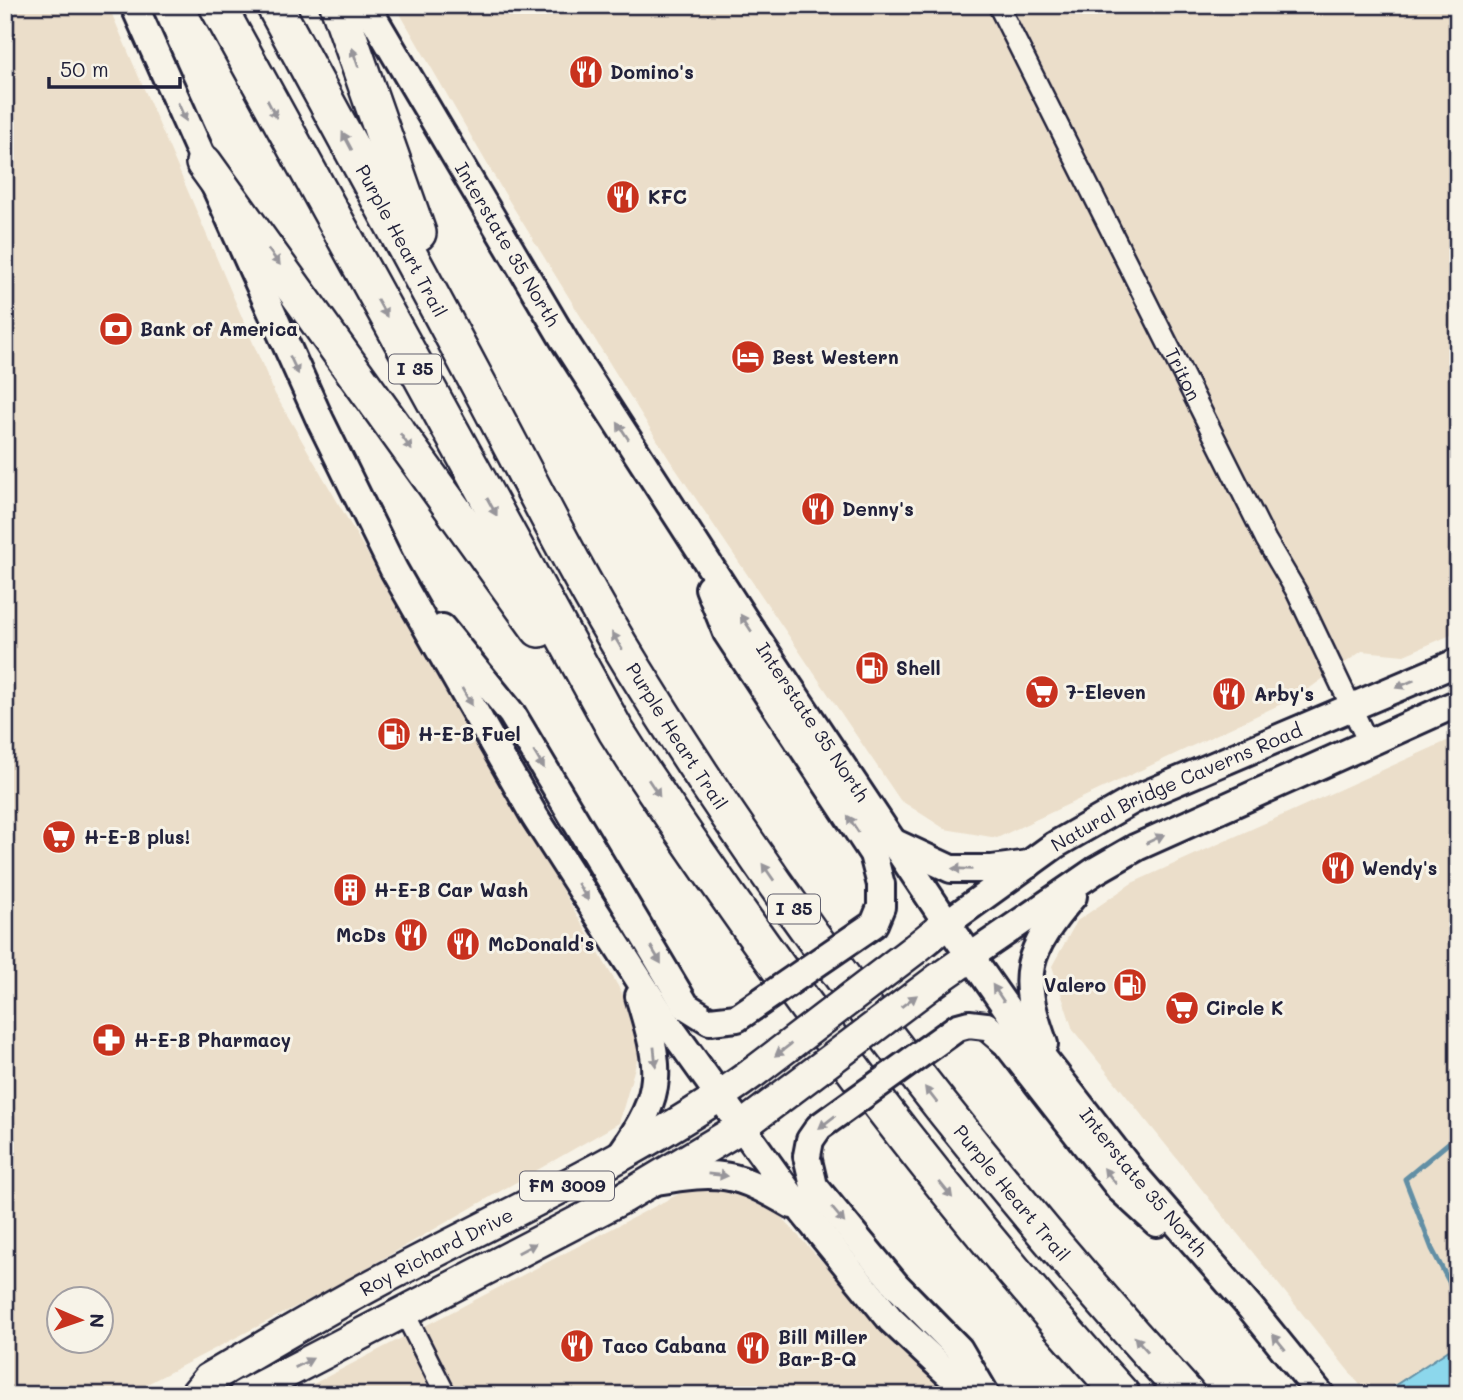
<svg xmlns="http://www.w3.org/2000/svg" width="1463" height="1400" viewBox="0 0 1463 1400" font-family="Mali,sans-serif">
	<rect width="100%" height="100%" fill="#f7f3e8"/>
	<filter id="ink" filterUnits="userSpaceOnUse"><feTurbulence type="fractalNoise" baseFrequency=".0143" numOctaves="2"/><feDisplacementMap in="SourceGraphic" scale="14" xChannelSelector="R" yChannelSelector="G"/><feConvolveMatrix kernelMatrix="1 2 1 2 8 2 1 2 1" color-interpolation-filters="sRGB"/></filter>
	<g filter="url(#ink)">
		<g fill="#ebdeca" fill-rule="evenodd">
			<path d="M5,5H108L275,394L622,993L639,1053L619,1123L339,1284L126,1395H5ZM60,1298H102V1340H60Z"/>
			<path d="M395,5H1458V632L1404,655L1362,651L1300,695L997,838L945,829L900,800L669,459L500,186Z"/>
			<path d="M1458,736V1395H1368L1073,1030L1052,966L1077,921L1132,883Z"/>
			<path d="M690,1188L732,1192L779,1215L946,1395H292Z"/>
		</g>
		<path fill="#8cd7ec" stroke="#628fa5" stroke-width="2" d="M1458,1344V1395H1397L1391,1388Z"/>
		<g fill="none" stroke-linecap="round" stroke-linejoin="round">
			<path stroke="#628fa5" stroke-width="5" d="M1458,1135L1405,1179L1432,1249L1458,1299"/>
			<g stroke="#22223b" stroke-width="24">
				<g id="minor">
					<path id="s1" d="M998,5L1266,540L1296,591L1368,742"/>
					<path d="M404,1312L446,1395"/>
				</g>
			</g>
			<g stroke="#22223b" stroke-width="32">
				<g id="secondary">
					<path d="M134,5L320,420L394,570L535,817L665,1020L803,1212L891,1320L971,1395"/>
					<path id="s2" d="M366,5L567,345L744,619L947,923L1027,1037L1133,1173L1249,1306L1321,1395"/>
					<path d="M709,588L727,633L873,854L881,885"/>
					<path d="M442,628L512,714L686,1006L710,1021"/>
					<path d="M895,843L951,869H992L1029,864"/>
					<path id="s3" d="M947,923L1055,845L1133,800L1458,662"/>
					<path d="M971,956L1095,871L1137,847L1458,703"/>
					<path d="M986,1026L1006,1043L1120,1189L1157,1223"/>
					<path d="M1044,1044C1018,974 1026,952 1073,896"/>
					<path d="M620,1155C666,1091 661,1068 639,996"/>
					<path d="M807,1156L814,1186L896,1285L959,1349L986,1395"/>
					<path d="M656,1181C719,1170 736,1172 792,1205"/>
				</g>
			</g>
			<g stroke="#22223b" stroke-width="35">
				<g id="primary">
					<path d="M915,949L947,923"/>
					<path d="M938,979L971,956"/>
					<path id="s4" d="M195,1395L208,1379C263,1347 318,1314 374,1284C502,1215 636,1158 754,1072"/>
					<path d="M244,1395L625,1197L740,1128L776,1101"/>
				</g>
			</g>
			<g stroke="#22223b" stroke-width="40">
				<g id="motorway">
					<path d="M217,5L616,731L637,764C785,985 943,1198 1122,1395"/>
					<path id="s5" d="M274,5C340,128 408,251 473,374C526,473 575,573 634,669C794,929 981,1169 1187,1395"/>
					<path d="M338,5L418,233"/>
					<path d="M204,163L539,629"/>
				</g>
			</g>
			<use href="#minor" stroke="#f7f3e8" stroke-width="19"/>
			<use href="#secondary" stroke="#f7f3e8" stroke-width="26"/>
			<use href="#primary" stroke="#f7f3e8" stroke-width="30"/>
			<use href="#motorway" stroke="#f7f3e8" stroke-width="35"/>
			<g stroke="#22223b" stroke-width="32" stroke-linecap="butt">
				<g id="secondary-bridge">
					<path d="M710,1021L737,1018L874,924L881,907V885"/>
					<path d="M807,1156L810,1140L819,1127L958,1027L969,1024L986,1026"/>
				</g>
			</g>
			<g stroke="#22223b" stroke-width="35" stroke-linecap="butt">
				<g id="primary-bridge">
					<path d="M754,1072L915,949"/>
					<path d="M776,1101L938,979"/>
				</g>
			</g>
			<use href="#secondary-bridge" stroke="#f7f3e8" stroke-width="26"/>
			<use href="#primary-bridge" stroke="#f7f3e8" stroke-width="30"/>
		</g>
		<defs><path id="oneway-solid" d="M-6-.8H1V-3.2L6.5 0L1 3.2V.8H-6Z" transform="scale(1.75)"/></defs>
		<g fill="#97959a">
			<use href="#oneway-solid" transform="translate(355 57) rotate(-109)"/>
			<use href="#oneway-solid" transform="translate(272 109) rotate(62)"/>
			<use href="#oneway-solid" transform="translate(182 112) rotate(66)"/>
			<use href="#oneway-solid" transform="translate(347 141) rotate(-118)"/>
			<use href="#oneway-solid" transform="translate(274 257) rotate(53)"/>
			<use href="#oneway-solid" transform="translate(382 308) rotate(61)"/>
			<use href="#oneway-solid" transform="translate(294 365) rotate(65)"/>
			<use href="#oneway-solid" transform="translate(623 431) rotate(-123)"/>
			<use href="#oneway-solid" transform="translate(406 442) rotate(55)"/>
			<use href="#oneway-solid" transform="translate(492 507) rotate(61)"/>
			<use href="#oneway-solid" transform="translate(746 623) rotate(-123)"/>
			<use href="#oneway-solid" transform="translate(617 641) rotate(-121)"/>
			<use href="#oneway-solid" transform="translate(1405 684) rotate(157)"/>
			<use href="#oneway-solid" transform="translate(467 697) rotate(60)"/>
			<use href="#oneway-solid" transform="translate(539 760) rotate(59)"/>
			<use href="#oneway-solid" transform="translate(654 788) rotate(56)"/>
			<use href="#oneway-solid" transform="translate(853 824) rotate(-123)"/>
			<use href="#oneway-solid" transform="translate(1155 839) rotate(-25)"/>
			<use href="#oneway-solid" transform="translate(962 869) rotate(-178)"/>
			<use href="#oneway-solid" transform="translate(768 872) rotate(-125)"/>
			<use href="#oneway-solid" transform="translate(583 892) rotate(58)"/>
			<use href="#oneway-solid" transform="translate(656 955) rotate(59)"/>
			<use href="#oneway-solid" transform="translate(998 993) rotate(-124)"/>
			<use href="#oneway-solid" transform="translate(909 1001) rotate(-37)"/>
			<use href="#oneway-solid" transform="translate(783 1050) rotate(143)"/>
			<use href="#oneway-solid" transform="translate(655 1057) rotate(84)"/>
			<use href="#oneway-solid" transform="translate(931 1095) rotate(-128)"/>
			<use href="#oneway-solid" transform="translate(827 1122) rotate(142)"/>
			<use href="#oneway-solid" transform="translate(718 1175) rotate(6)"/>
			<use href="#oneway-solid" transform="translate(1110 1176) rotate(-128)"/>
			<use href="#oneway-solid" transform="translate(946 1190) rotate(51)"/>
			<use href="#oneway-solid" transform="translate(838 1215) rotate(50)"/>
			<use href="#oneway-solid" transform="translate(527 1248) rotate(-28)"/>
			<use href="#oneway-solid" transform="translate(1279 1342) rotate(-129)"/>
			<use href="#oneway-solid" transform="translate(1141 1344) rotate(-132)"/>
			<use href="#oneway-solid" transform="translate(304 1363) rotate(-27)"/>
		</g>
	</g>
	<defs>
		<g id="restaurant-disc" transform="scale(1.75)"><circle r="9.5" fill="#c8321e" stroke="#f7f3e8"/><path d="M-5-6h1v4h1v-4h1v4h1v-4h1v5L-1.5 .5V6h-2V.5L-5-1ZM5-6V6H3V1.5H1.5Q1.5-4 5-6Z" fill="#fff"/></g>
		<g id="bank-disc" transform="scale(1.75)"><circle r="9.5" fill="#c8321e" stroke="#f7f3e8"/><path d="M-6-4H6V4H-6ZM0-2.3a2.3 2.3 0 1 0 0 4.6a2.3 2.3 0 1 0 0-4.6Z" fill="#fff"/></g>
		<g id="hotel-disc" transform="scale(1.75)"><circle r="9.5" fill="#c8321e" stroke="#f7f3e8"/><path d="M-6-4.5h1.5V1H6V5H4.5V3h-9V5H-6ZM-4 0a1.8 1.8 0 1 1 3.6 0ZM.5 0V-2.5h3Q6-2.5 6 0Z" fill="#fff"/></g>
		<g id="fuel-disc" transform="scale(1.75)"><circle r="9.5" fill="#c8321e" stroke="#f7f3e8"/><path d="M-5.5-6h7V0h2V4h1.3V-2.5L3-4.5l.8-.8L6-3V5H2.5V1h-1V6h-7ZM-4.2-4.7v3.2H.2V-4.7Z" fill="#fff"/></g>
		<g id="supermarket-disc" transform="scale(1.75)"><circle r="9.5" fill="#c8321e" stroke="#f7f3e8"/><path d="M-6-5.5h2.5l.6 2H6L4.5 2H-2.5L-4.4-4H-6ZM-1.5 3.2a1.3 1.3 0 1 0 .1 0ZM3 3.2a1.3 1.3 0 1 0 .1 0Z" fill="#fff"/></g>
		<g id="building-disc" transform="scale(1.75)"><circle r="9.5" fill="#c8321e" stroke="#f7f3e8"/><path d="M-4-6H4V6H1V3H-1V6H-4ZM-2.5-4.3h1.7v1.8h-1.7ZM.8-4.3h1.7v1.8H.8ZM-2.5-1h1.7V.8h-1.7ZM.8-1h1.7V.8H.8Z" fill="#fff"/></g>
		<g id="pharmacy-disc" transform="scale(1.75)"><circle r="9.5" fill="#c8321e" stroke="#f7f3e8"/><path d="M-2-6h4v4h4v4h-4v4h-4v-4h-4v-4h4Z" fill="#fff"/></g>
	</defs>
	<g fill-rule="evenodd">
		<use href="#restaurant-disc" x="586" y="72"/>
		<use href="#restaurant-disc" x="623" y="197"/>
		<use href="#bank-disc" x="116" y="329"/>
		<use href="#hotel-disc" x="748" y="357"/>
		<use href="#restaurant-disc" x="818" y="509"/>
		<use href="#fuel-disc" x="872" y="668"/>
		<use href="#supermarket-disc" x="1042" y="692"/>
		<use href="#restaurant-disc" x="1229" y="694"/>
		<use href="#fuel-disc" x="394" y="734"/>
		<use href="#supermarket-disc" x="59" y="837"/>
		<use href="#restaurant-disc" x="1338" y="868"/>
		<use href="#building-disc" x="350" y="890"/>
		<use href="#restaurant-disc" x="411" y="935"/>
		<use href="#restaurant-disc" x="463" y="944"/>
		<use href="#fuel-disc" x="1130" y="985"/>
		<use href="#supermarket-disc" x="1182" y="1008"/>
		<use href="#pharmacy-disc" x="109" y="1040"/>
		<use href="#restaurant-disc" x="577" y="1346"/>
		<use href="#restaurant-disc" x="753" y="1348"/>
	</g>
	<g text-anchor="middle" stroke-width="6" stroke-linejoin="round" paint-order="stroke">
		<g fill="#f7f3e8" stroke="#62616f" stroke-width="2">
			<rect x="389" y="354.5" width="52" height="29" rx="5"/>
			<rect x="768" y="894.5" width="52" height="29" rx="5"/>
			<rect x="520" y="1171.5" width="94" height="29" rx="5"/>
		</g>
		<g font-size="18" font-weight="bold" fill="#22223b">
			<text x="415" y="375">I 35</text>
			<text x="794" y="915">I 35</text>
			<text x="567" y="1192">FM 3009</text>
		</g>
		<g font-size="19" font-weight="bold" fill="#22223b" stroke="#f7f3e8" text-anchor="start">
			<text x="610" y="79">Domino's</text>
			<text x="648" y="204">KFC</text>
			<text x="140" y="336">Bank of America</text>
			<text x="772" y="364">Best Western</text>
			<text x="842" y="516">Denny's</text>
			<text x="896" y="675">Shell</text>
			<text x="1066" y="699">7-Eleven</text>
			<text x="1254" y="701">Arby's</text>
			<text x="418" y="741">H-E-B Fuel</text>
			<text x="84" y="844">H-E-B plus!</text>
			<text x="1362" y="875">Wendy's</text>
			<text x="374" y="897">H-E-B Car Wash</text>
			<text x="386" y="942" text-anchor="end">McDs</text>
			<text x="488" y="951">McDonald's</text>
			<text x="1106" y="992" text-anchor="end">Valero</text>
			<text x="1206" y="1015">Circle K</text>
			<text x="134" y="1047">H-E-B Pharmacy</text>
			<text x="778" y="1344">Bill Miller<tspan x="778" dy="22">Bar-B-Q</tspan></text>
			<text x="602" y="1353">Taco Cabana</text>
		</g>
		<g font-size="19" fill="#22223b" stroke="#f7f3e8">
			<text dy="7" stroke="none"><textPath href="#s5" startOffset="268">Purple Heart Trail</textPath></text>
			<text dy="7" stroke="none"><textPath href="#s2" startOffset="278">Interstate 35 North</textPath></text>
			<text dy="7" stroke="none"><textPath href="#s1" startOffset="413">Triton</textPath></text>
			<text dy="7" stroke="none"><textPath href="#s2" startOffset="845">Interstate 35 North</textPath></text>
			<text dy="7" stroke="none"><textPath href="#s5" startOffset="835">Purple Heart Trail</textPath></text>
			<text dy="7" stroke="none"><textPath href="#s3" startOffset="268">Natural Bridge Caverns Road</textPath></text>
			<text dy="7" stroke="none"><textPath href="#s2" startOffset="1412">Interstate 35 North</textPath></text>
			<text dy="7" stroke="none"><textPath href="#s5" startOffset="1402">Purple Heart Trail</textPath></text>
			<text dy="7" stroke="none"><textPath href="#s4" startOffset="282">Roy Richard Drive</textPath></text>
		</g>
	</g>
	<rect width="1463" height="1400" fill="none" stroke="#f7f3e8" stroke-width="28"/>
	<rect x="14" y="14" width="1435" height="1372" fill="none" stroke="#22223b" stroke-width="2.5" filter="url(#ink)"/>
	<g transform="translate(80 1320) rotate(92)"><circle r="33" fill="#f7f3e8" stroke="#a29fa3" stroke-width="2"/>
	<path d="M0-5L12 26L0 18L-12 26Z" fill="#c8321e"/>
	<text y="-10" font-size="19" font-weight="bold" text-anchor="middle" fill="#22223b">N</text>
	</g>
	<path d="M49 77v10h131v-10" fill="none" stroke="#22223b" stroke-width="3.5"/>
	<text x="60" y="77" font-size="21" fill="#22223b" stroke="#f7f3e8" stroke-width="5" paint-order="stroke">50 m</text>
</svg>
